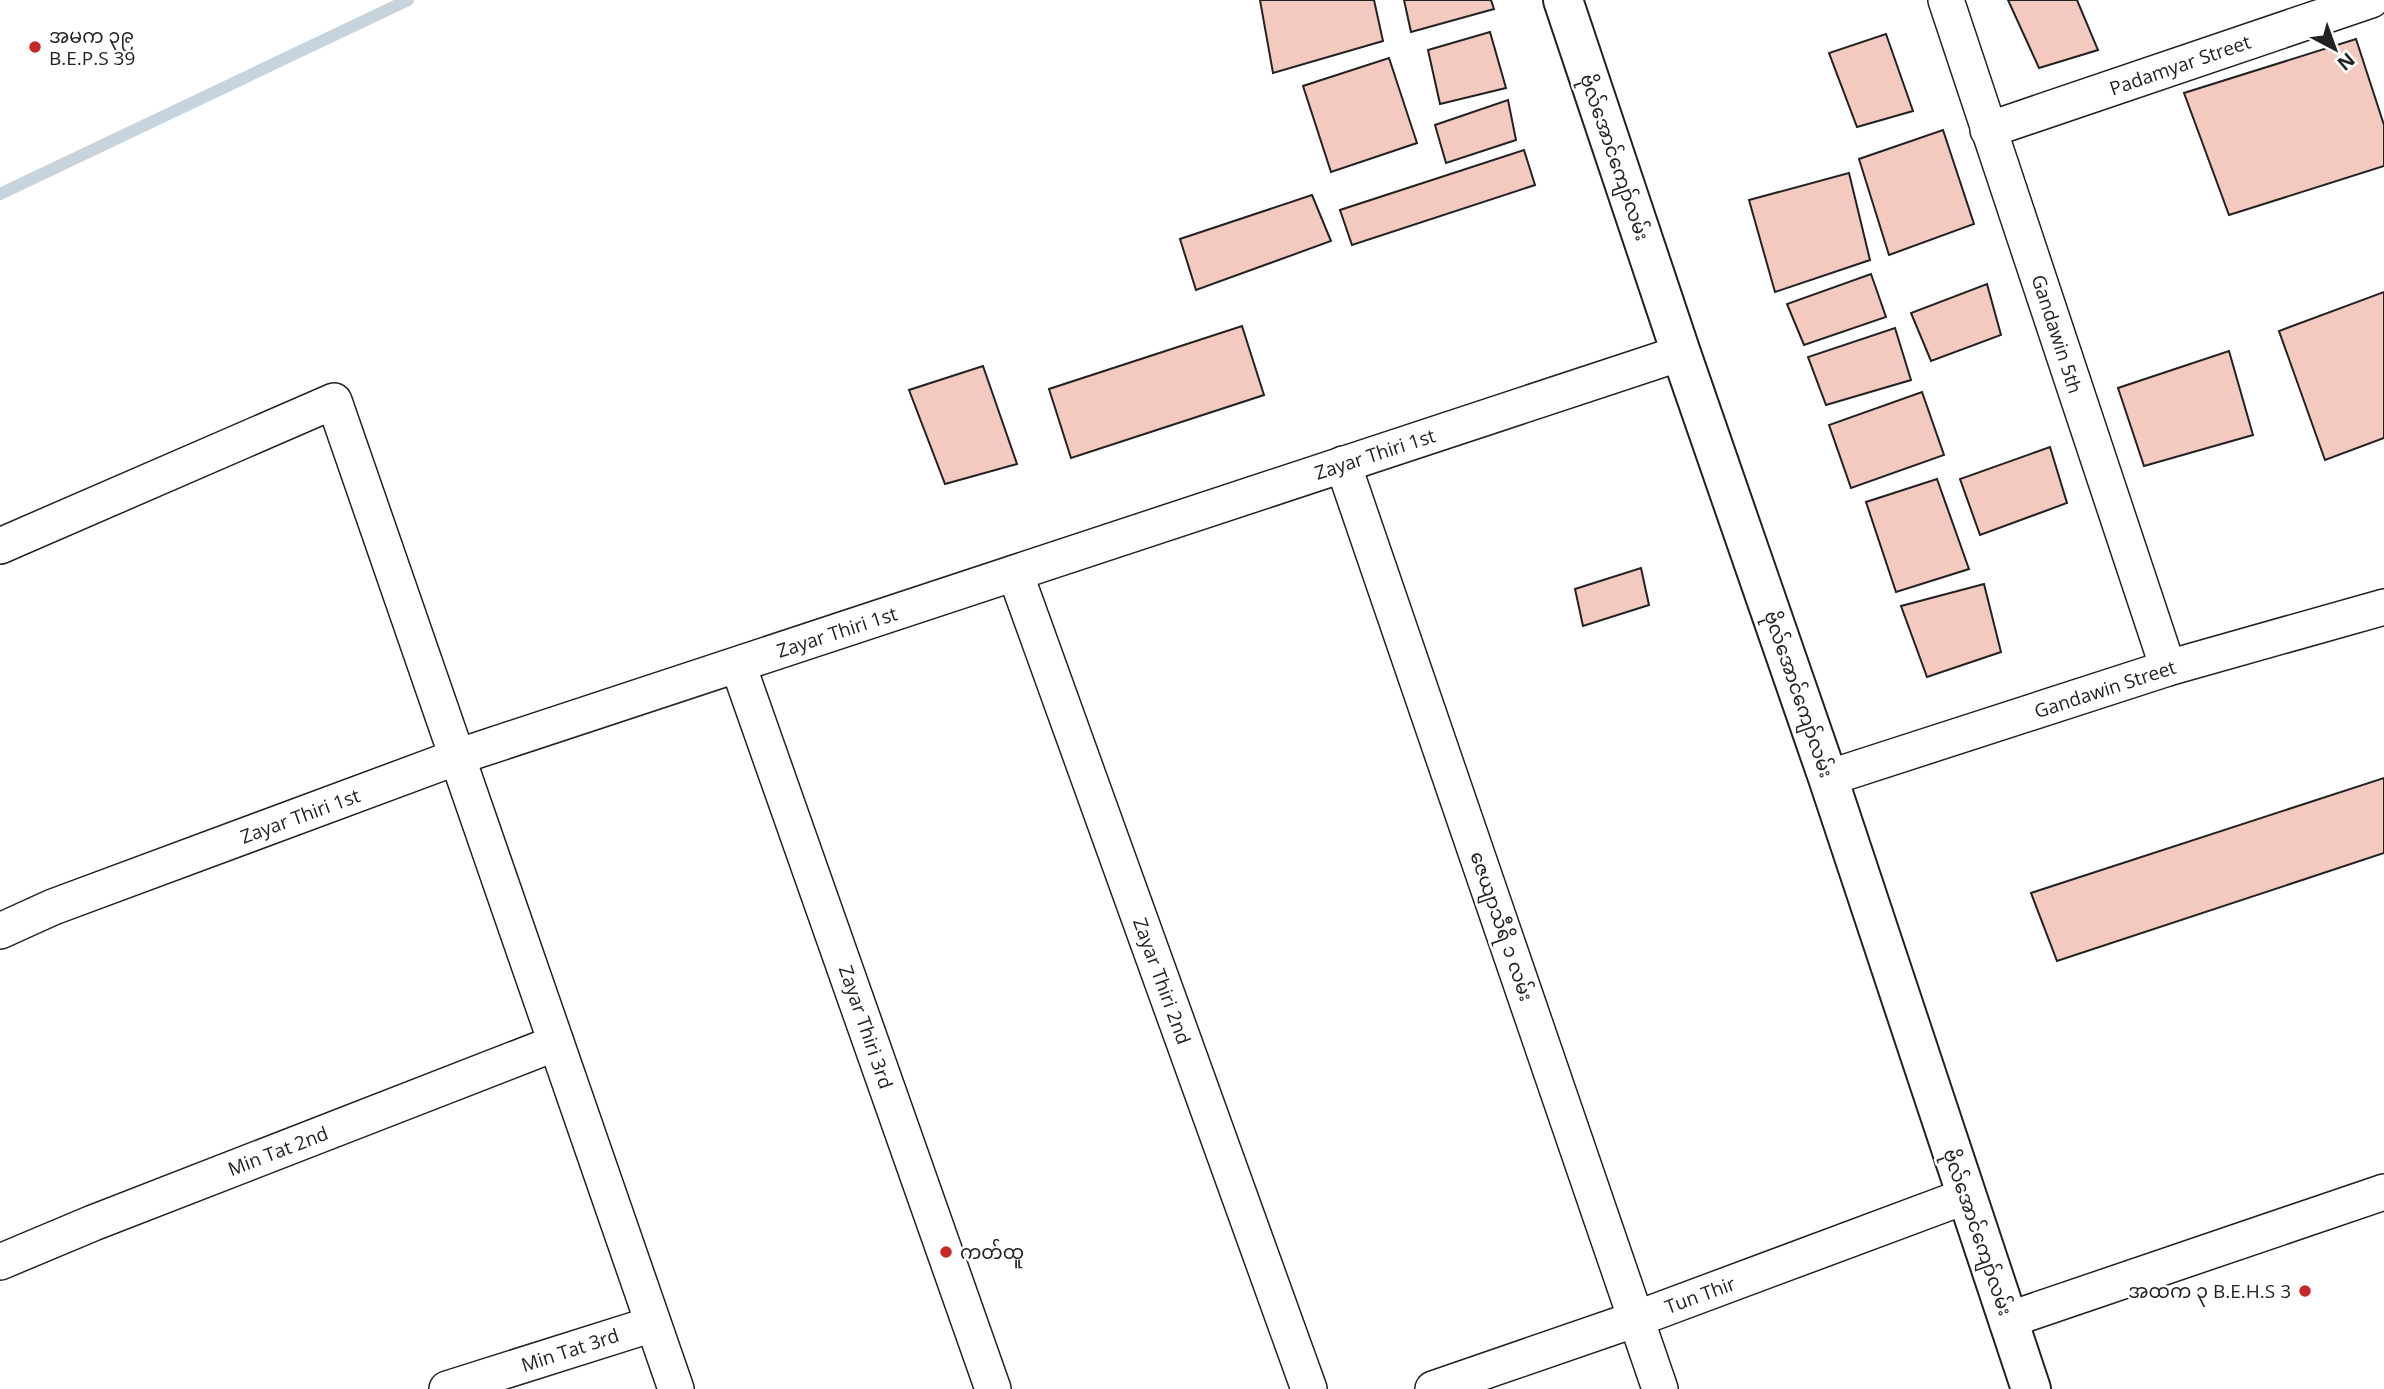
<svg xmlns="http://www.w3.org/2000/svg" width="2384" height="1389" viewBox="0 0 2384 1389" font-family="'Open Sans','Noto Sans Myanmar',sans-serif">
	<rect width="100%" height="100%" fill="#fff"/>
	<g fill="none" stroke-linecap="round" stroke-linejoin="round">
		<path stroke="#c7d3dd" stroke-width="12" d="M0,194L408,0"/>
	</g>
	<g fill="#f3c9c0" stroke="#222" stroke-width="2">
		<path d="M1260,0H1374L1383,41L1273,73Z"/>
		<path d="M1404,0H1491L1494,9L1411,32Z"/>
		<path d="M2008,0H2077L2098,50L2039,68Z"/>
		<path d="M1490,32L1506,88L1440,104L1428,50Z"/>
		<path d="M1886,34L1913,111L1857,127L1829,53Z"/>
		<path d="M2356,39L2384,125V166L2229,215L2184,93Z"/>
		<path d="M1389,58L1417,143L1331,172L1303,86Z"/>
		<path d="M1508,100L1516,140L1446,163L1435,125Z"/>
		<path d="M1943,130L1974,224L1889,255L1859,159Z"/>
		<path d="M1524,150L1535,185L1352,245L1340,210Z"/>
		<path d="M1849,173L1870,260L1775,292L1749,200Z"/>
		<path d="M1312,195L1331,241L1196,290L1180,239Z"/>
		<path d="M1871,274L1886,317L1804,345L1787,304Z"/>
		<path d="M1987,284L2001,335L1931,361L1911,313Z"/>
		<path d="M2384,292V438L2325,460L2279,331Z"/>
		<path d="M1242,326L1264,395L1071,458L1049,389Z"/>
		<path d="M1895,328L1911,380L1826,405L1808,357Z"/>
		<path d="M2229,351L2253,435L2144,466L2118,388Z"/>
		<path d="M983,366L1017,464L945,484L909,390Z"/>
		<path d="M1922,392L1944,455L1851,488L1829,425Z"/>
		<path d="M2050,447L2067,503L1980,535L1960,479Z"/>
		<path d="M1937,479L1969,569L1896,592L1866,502Z"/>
		<path d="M1641,568L1649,605L1583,626L1575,589Z"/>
		<path d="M1984,584L2001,652L1927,677L1901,606Z"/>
		<path d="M2384,778V853L2057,961L2031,893Z"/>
	</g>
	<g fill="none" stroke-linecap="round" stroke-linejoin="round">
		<g stroke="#222" stroke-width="38">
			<g id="street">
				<path d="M1946,0L2168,668"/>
				<path d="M1988,130L2371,0"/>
				<path d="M1343,464L1660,1389"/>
				<path d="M0,546L334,401L676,1389"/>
				<path d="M1015,573L1309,1389"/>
				<path d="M738,665L993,1389"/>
				<path d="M1828,778L2168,668L2384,607"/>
				<path d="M0,931L53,907L457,757L1681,353"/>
				<path d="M0,1262L93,1223L556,1043"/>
				<path d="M2008,1320L2384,1192"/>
				<path d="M447,1389L653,1324"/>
				<path d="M1433,1389L1636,1319L1966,1196"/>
			</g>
		</g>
		<g stroke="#222" stroke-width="42">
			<path id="secondary" d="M1563,0L1681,353L1828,778L2031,1389"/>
		</g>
		<use href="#street" stroke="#fff" stroke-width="35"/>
		<use href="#secondary" stroke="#fff" stroke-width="38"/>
	</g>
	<g fill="#c62828" stroke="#fff" stroke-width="2.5">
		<circle cx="35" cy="47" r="7"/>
		<circle cx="946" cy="1252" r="7"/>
		<circle cx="2305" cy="1291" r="7"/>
	</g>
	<g text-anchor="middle" stroke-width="5" stroke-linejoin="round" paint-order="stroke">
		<g font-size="19" fill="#222" stroke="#fff" text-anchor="start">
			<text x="49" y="43">အမက ၃၉<tspan x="49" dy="22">B.E.P.S 39</tspan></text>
			<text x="960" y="1259">ကတ်ထူ</text>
			<text x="2291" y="1298" text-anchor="end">အထက ၃ B.E.H.S 3</text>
		</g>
		<g font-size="19" fill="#222" stroke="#fff">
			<text transform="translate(2180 65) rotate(-19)" y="7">Padamyar Street</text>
			<text transform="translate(1615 157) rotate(71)" y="7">ဗိုလ်အောင်ကျော်လမ်း</text>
			<text transform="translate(2057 334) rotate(72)" y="7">Gandawin 5th</text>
			<text transform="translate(1375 454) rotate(-18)" y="7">Zayar Thiri 1st</text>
			<text transform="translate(837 632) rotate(-18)" y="7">Zayar Thiri 1st</text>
			<text transform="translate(2105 689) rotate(-18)" y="7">Gandawin Street</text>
			<text transform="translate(1799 694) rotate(71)" y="7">ဗိုလ်အောင်ကျော်လမ်း</text>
			<text transform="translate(300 816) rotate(-20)" y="7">Zayar Thiri 1st</text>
			<text transform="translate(1502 926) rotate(71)" y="7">ဇေယျာသီရိ ၁ လမ်း</text>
			<text transform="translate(1162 981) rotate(70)" y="7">Zayar Thiri 2nd</text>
			<text transform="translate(866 1027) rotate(71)" y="7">Zayar Thiri 3rd</text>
			<text transform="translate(278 1151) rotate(-21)" y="7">Min Tat 2nd</text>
			<text transform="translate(1978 1232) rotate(71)" y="7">ဗိုလ်အောင်ကျော်လမ်း</text>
			<text transform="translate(1700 1295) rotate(-20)" y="7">Tun Thir</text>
			<text transform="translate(570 1350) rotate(-18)" y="7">Min Tat 3rd</text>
		</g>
	</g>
	<g transform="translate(2335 49) rotate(139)" stroke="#ffffff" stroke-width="5" paint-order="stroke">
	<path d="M0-5L12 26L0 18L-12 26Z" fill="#222222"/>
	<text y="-10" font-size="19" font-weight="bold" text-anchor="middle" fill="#222222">N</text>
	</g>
</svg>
